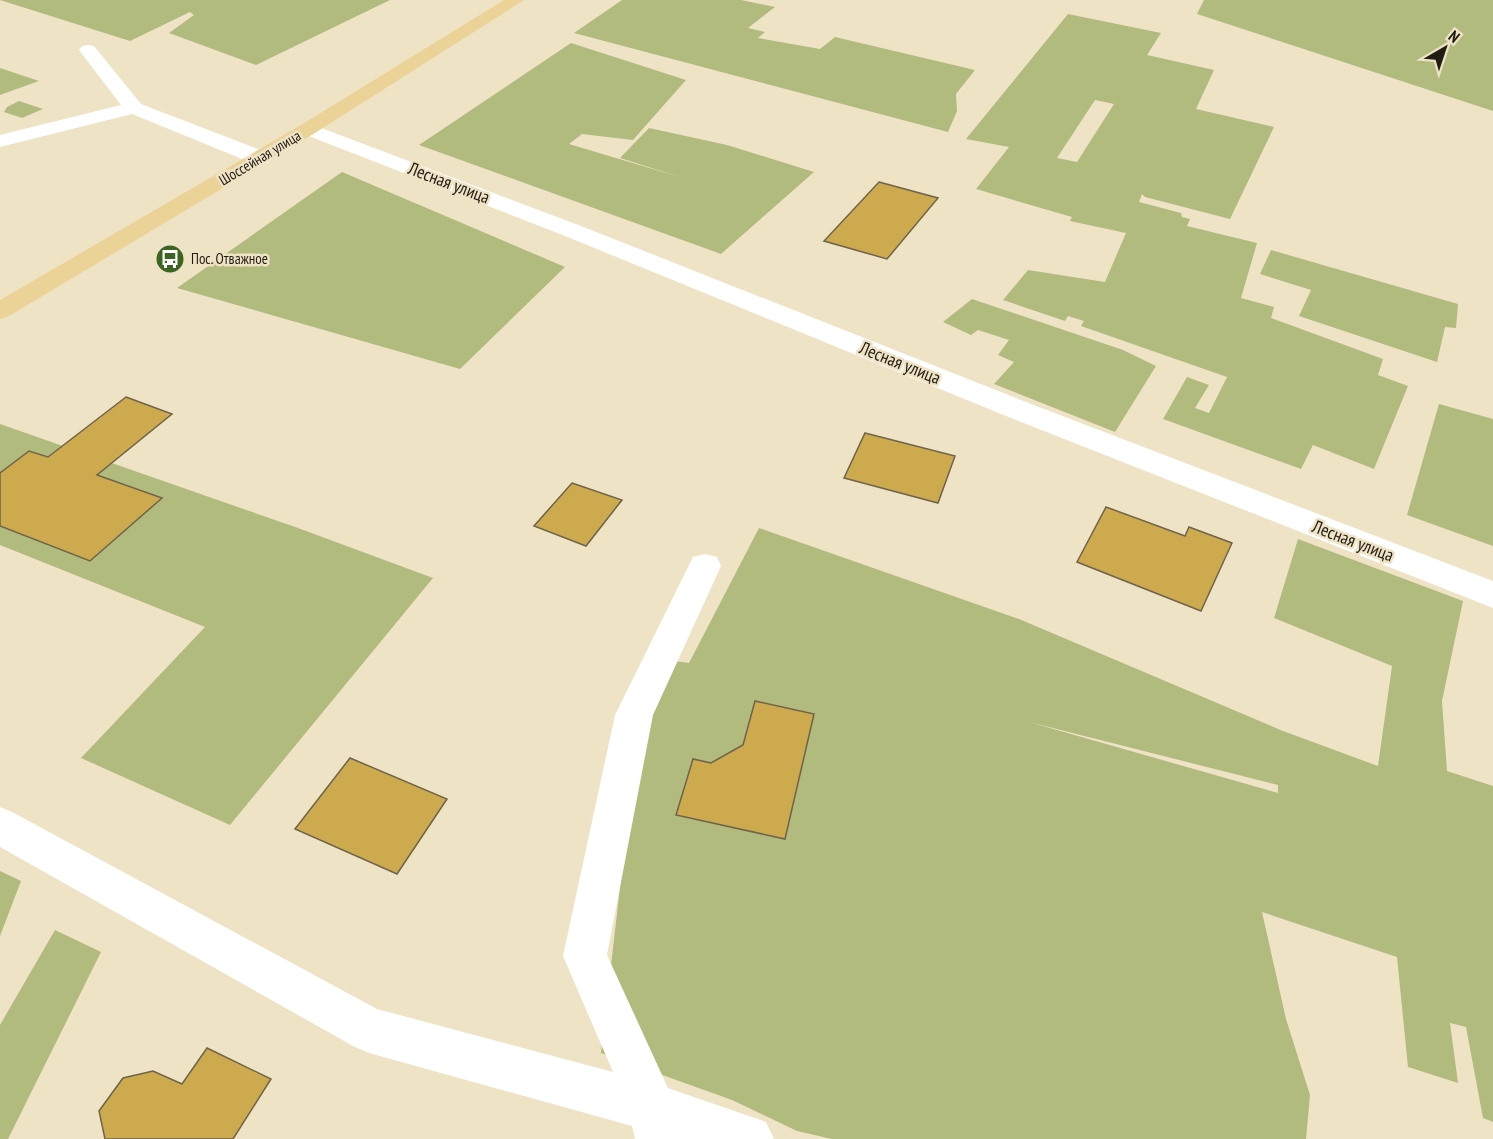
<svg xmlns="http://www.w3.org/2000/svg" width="1493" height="1139" viewBox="0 0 1493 1139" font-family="'PT Sans Narrow',sans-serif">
	<rect width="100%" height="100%" fill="#efe3c6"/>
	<g fill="#b1bb7e" fill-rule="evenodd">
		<path d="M0,0H390L256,65L169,33L194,15L190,12L130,41Z"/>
		<path d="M622,0H741L775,7L748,28L765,32L758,38L820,49L835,37L975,70L956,94L957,111L948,132L574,33Z"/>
		<path d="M1204,0H1493V111L1197,14Z"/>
		<path d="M1068,14L1161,33L1147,55L1214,70L1196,109L1274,127L1230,219L1145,197L1142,194L1139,202L1181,213L1182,217L1190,219L1187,226L1257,243L1241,298L1274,307L1271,318L1383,359L1378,375L1408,386L1374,469L1313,445L1301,469L1163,419L1187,377L1209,385L1195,408L1209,413L1227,377L1081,326L1084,321L1068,316L1065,321L1003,300L1028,270L1105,282L1126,233L1070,221L1072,217L976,189L1009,147L966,139ZM1095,100L1114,104L1077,162L1057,158Z"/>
		<path d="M571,43L686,80L633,140L582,134L569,144L683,178L620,158L649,128L727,145L814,172L721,254L419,145Z"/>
		<path d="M0,68L39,81L0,95Z"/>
		<path d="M19,101L43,109L22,118L4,112L7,107Z"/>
		<path d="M342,172L565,267L460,369L177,288Z"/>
		<path d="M1271,250L1458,304L1456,328L1445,327L1437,362L1299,316L1311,290L1260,274Z"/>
		<path d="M972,299L1123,350L1156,366L1115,432L994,384L1014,362L998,355L1009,340L978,330L971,335L943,322Z"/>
		<path d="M1439,404L1493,419V546L1407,515Z"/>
		<path d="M0,424L298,528L433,578L230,825L81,758L205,627L0,545Z"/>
		<path d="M759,528L1019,619L1283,731L1378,766L1392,666L1274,618L1298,539L1463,601L1442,701L1447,771L1493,786V1122L1483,1118L1466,1027L1450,1023L1458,1083L1408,1067L1397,957L1262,912L1286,1019L1310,1095L1306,1139H832L797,1131L732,1100L601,1053L638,730L674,661L689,663ZM1029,722L1278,785V793Z"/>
		<path d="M0,871L21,881L0,936Z"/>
		<path d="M55,930L101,952L8,1139H0V1025Z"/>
	</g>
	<g fill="#cdaa4d" stroke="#6e644b" stroke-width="1.5">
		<path d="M879,182L938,198L887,259L824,241Z"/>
		<path d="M126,397L172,414L97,475L162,498L90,561L0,526V473L29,451L48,457Z"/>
		<path d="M865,433L955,456L938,503L844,478Z"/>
		<path d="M572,483L622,500L586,546L534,526Z"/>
		<path d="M1106,507L1185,536L1189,527L1232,543L1201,611L1077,562Z"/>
		<path d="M755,701L814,714L785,839L676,815L693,759L711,763L743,745Z"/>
		<path d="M350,758L447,799L397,874L295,829Z"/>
		<path d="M207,1048L271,1079L233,1139H105L99,1111L123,1078L153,1071L182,1084Z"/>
	</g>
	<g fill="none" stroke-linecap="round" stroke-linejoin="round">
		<g fill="#fff" fill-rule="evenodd">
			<path d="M88,45L94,46L141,104L268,153L271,158L268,163L260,164L252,163L132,114L0,147V135L121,105L79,50L82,46Z"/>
			<path d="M308,123L581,226L1026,402L1493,581V608L1006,416L565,236L301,133L298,129L301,125Z"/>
			<path d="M705,554L717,557L721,566L653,715L607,955L668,1088L766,1122L774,1139H635L632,1126L369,1053L353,1046L0,847V807L14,813L377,1009L613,1072L563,956L615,715L693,557Z"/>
		</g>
		<path fill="#ebd397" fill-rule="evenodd" d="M504,0H524L315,133L9,316L0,319V300L301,125Z"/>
	</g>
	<defs>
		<g id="bus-disc" transform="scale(1.5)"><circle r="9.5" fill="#3b6521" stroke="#efe3c6"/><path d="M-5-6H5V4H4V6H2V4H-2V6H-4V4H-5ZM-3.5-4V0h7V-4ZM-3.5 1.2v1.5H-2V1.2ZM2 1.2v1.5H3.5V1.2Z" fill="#fff"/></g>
	</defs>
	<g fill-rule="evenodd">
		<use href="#bus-disc" x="170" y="259"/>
	</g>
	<g text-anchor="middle" stroke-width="5" stroke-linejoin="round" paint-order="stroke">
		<g font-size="15" fill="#221d13" stroke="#efe3c6">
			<text transform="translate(260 158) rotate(-31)" y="5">Шоссейная улица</text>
		</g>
		<g font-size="15" fill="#221d13" stroke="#efe3c6" text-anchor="start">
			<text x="191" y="264">Пос. Отважное</text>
		</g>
		<g font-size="18" fill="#221d13" stroke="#efe3c6">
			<text transform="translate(449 183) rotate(21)" y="6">Лесная улица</text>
			<text transform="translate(900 363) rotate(22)" y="6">Лесная улица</text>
			<text transform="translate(1353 541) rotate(21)" y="6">Лесная улица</text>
		</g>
	</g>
	<g transform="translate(1445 48) rotate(39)" stroke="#efe3c6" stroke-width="4.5" paint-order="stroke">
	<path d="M0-4.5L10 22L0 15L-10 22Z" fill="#221d13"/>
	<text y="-9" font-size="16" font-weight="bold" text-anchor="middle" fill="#221d13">N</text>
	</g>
</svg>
